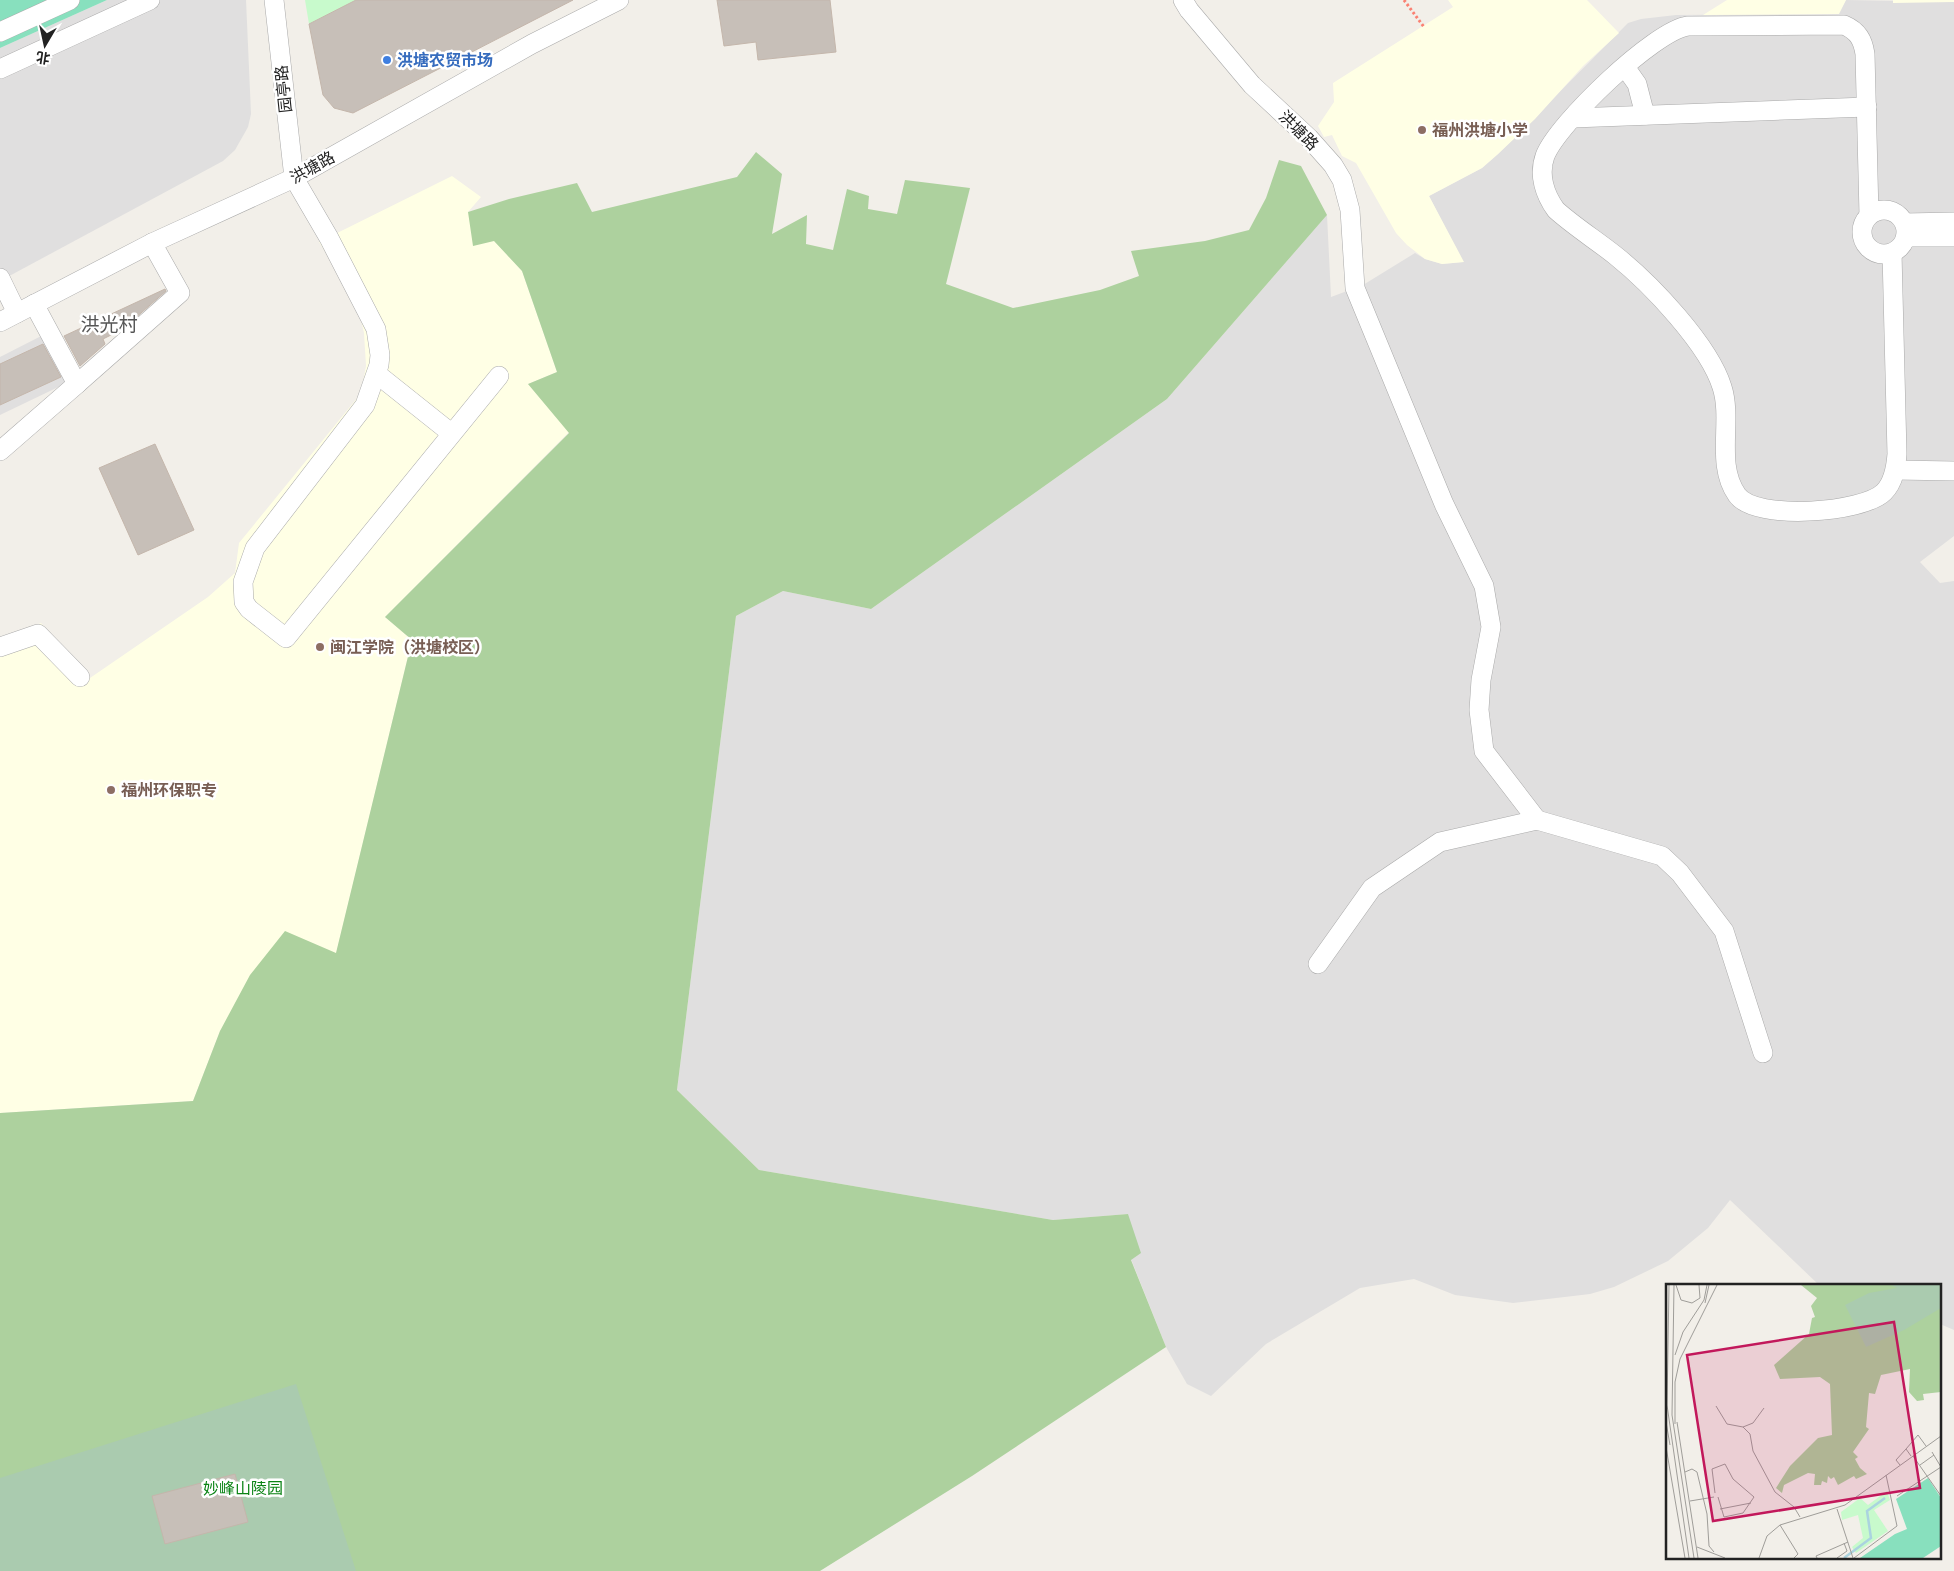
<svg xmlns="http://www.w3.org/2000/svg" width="1954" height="1571" viewBox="0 0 1954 1571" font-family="'Sofia Sans Condensed','Noto Sans SC',sans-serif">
	<rect width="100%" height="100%" fill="#f2efe9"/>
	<g fill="#e0dfdf">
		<path d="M107,0H246L251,114L248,127L235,150L223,161L0,281V48Z"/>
		<path d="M1846,0L1954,2V536L1920,562L1940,583L1954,581V1330L1940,1324V1285H1819L1730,1200L1708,1228L1668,1261L1614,1287L1590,1294L1513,1303L1455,1295L1414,1279L1360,1288L1266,1344L1211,1396L1187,1384L1166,1347L1131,1259L1128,1214L1053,1220L759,1170L677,1090L736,616L783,591L871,609L1167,399L1327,215L1331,297L1363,285L1415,253L1425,259L1442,264L1463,262L1429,196L1482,168L1498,154L1628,23L1641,19L1676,15L1838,14Z"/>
		<path d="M51,331L75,379L0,415V357Z"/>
	</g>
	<g fill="#ffffe5">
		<path d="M1448,0H1587L1619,33L1583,66L1535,119L1498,154L1482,168L1429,196L1464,262L1442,264L1425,259L1407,245L1396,233L1356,163L1342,156L1332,135L1324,137L1318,126L1334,102L1333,83L1453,7Z"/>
		<path d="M1727,0H1846L1839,14L1703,15Z"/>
		<path d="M1893,0H1954V2L1893,3Z"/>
		<path d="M452,176L481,197L468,212L522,271L557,372L528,384L569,432L385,617L412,640L336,954L220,1031L193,1101L0,1113V639L41,623L90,678L208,597L235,573L239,543L358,397L363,382L366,366L364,333L360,316L347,287L319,242Z"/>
	</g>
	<path fill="#add19e" d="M756,152L782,174L772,234L807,215L806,244L833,250L847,189L869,196L868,209L897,214L905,180L970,188L946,284L1013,308L1100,290L1139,276L1131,251L1205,241L1249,230L1266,198L1279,160L1301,166L1327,215L1167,399L871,609L783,591L736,616L677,1090L759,1170L1053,1220L1128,1214L1141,1253L1131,1260L1166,1347L972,1476L820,1571H0V1113L193,1101L220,1031L250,975L285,931L336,953L412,640L385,617L569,433L528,384L557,372L522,271L494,241L473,246L468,212L509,199L577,183L592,212L737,177Z"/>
	<path fill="#aacbaf" d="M296,1384L356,1571H0V1478Z"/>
	<path fill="#c8facc" d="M305,0H356L309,24Z"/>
	<path fill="#88e0be" d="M0,0H107L0,48Z"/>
	<g fill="#c7bfb8" stroke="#c4b6ab">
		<path d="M356,0H573L353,113L334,108L323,95L309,24Z"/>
		<path d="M717,0H830L836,52L758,60L756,42L724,46Z"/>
		<path d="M165,289L166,291L133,320L111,330L113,334L103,339L105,344L80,366L64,336Z"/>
		<path d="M43,344L61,377L0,405V364Z"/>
		<path d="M155,444L194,530L138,555L99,468Z"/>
		<path d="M235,1474L248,1522L165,1544L152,1496Z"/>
	</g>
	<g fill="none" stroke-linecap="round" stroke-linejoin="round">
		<g stroke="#a9a9a9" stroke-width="20">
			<g id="minor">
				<path d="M274,0L294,178L329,238L376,329L380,355L379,365L365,405L255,548L243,582L244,602L249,609L286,638L499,376"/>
				<path d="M1183,0L1189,10L1252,85L1309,138L1333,165L1342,180L1350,210L1355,288L1444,504L1484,586L1491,627L1481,680L1479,710L1484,751L1537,820"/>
				<path d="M0,32L70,0"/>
				<path d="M1625,67L1637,84L1645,115"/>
				<path d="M0,69L150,0"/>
				<path d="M1573,118L1867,107"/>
				<circle cx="1884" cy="232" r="22"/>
				<path d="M1869,215L1865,54C1863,40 1858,31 1844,25L1688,26C1655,30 1557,124 1545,156C1538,175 1545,195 1556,210C1575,227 1596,240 1616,256C1651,284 1709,345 1722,387C1733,421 1715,464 1737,495C1755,521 1863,513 1884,492C1894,482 1896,467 1897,454L1892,253"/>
				<path d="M1905,223L1954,222"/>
				<path d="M1907,237H1954"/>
				<path d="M0,278L17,313"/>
				<path d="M0,322L152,243L294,178L532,44L619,0"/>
				<path d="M377,374L451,433"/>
				<path d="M77,384L180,293L152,243"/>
				<path d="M0,451L77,384L34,304"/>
				<path d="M1896,470L1954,471"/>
				<path d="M0,647L38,634L80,677"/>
				<path d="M1318,964L1372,888L1440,842L1537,820L1662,856L1680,873L1724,931L1763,1053"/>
			</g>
		</g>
		<path stroke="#fa8072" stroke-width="3" stroke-dasharray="2.5 2.5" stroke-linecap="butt" d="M1404,0L1424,27"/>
		<use href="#minor" stroke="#fff" stroke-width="19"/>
	</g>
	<circle fill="#3f7fe0" stroke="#fff" stroke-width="2" cx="387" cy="60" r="5"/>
	<g fill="#8d6e63" stroke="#fff" stroke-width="2">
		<circle cx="1422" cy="130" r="5"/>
		<circle cx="320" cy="647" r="5"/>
		<circle cx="111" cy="790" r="5"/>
	</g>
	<g text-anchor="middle" stroke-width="5" stroke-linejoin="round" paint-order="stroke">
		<g font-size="16" font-weight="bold" fill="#366cbe" stroke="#fff" text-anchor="start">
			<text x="397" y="66">洪塘农贸市场</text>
		</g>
		<g font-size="16" fill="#222" stroke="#fff">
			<text transform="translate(283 89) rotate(-96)" y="6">园亭路</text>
			<text transform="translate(1299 130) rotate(45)" y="6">洪塘路</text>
			<text transform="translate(312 167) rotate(-29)" y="6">洪塘路</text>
		</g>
		<g font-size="16" font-weight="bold" fill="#785e54" stroke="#fff" text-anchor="start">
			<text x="1432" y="136">福州洪塘小学</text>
			<text x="330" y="653">闽江学院（洪塘校区）</text>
			<text x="121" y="796">福州环保职专</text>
		</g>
		<g font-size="16" fill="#0c8416" stroke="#fff">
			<text x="243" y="1494">妙峰山陵园</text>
		</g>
		<g font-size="19" fill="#555" stroke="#fff">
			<text x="109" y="331">洪光村</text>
		</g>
	</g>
	<g transform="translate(1666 1284)">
		<rect width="275" height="275" fill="#f2efe9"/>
		<path d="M135,1H275V108L257,110L258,116L251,117L243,108L244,85L215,91L209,110L203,109L200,143L203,145L187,168L192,173L189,175L194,184L201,190L190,195L188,192L172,201L168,193L165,195L162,192L161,199L156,197L155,201H148L149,190L142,189L118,201L116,209L110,204L124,182L152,154L166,151L164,100L154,93L114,95L108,81L143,50L146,34L149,33L145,22L151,14Z" fill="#add19e"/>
		<path d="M226,1H275V24L238,46L200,63L179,21L203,9L231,4Z" fill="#aacbaf"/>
		<path d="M221,207L224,216L208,226L222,247L190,269L186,263L197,254L192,231L176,236L175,228L194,214L202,221Z" fill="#c8facc"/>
		<path d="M262,194L275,214V262L257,274H194L229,250L241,245L230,215Z" fill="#88e0be"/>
		<path fill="none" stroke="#aad3df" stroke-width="2.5" d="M178,274L205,254L201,227L219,214"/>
		<path fill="none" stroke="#9f9d99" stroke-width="1" d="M3,1L1,121L23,274M8,1L6,131L28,274M10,1L15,16L26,19L34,14L33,1M39,19L43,1M9,71L17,48L38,16L41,1M50,122L61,140L77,143L87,139L98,124M0,138L4,161M11,138L32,274M9,140V98L14,75L51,1M77,143L84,150L87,167L109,208L128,223L134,233M0,163L19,274M266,168L275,183M245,172L240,165L252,151L260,162M247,172L275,212M234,181L230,176L240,165M254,181L268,171M19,188L26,185L31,188L41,230L43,262L48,268M49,209L46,185L59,180L67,195L88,213L77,229L58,233L52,213M231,212L275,183M24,217L48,213M54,225L85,219M171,225L187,274M114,241L132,270L128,274M31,263L59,274M93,274L101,252L114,241L179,221L275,152M151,274L150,272L182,258M171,274L181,267L178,259M188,274L231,242L220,191"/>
		<path fill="#c2185b" fill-opacity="0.15" stroke="#c2185b" stroke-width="2.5" d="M228,38L254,204L47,237L21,71Z"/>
		<rect width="275" height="275" fill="none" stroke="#222" stroke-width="2.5"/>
	</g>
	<g transform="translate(45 45) rotate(189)" stroke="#ffffff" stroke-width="4" paint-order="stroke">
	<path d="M0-4L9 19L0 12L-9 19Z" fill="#222222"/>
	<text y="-8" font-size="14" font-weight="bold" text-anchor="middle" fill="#222222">北</text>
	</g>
</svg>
